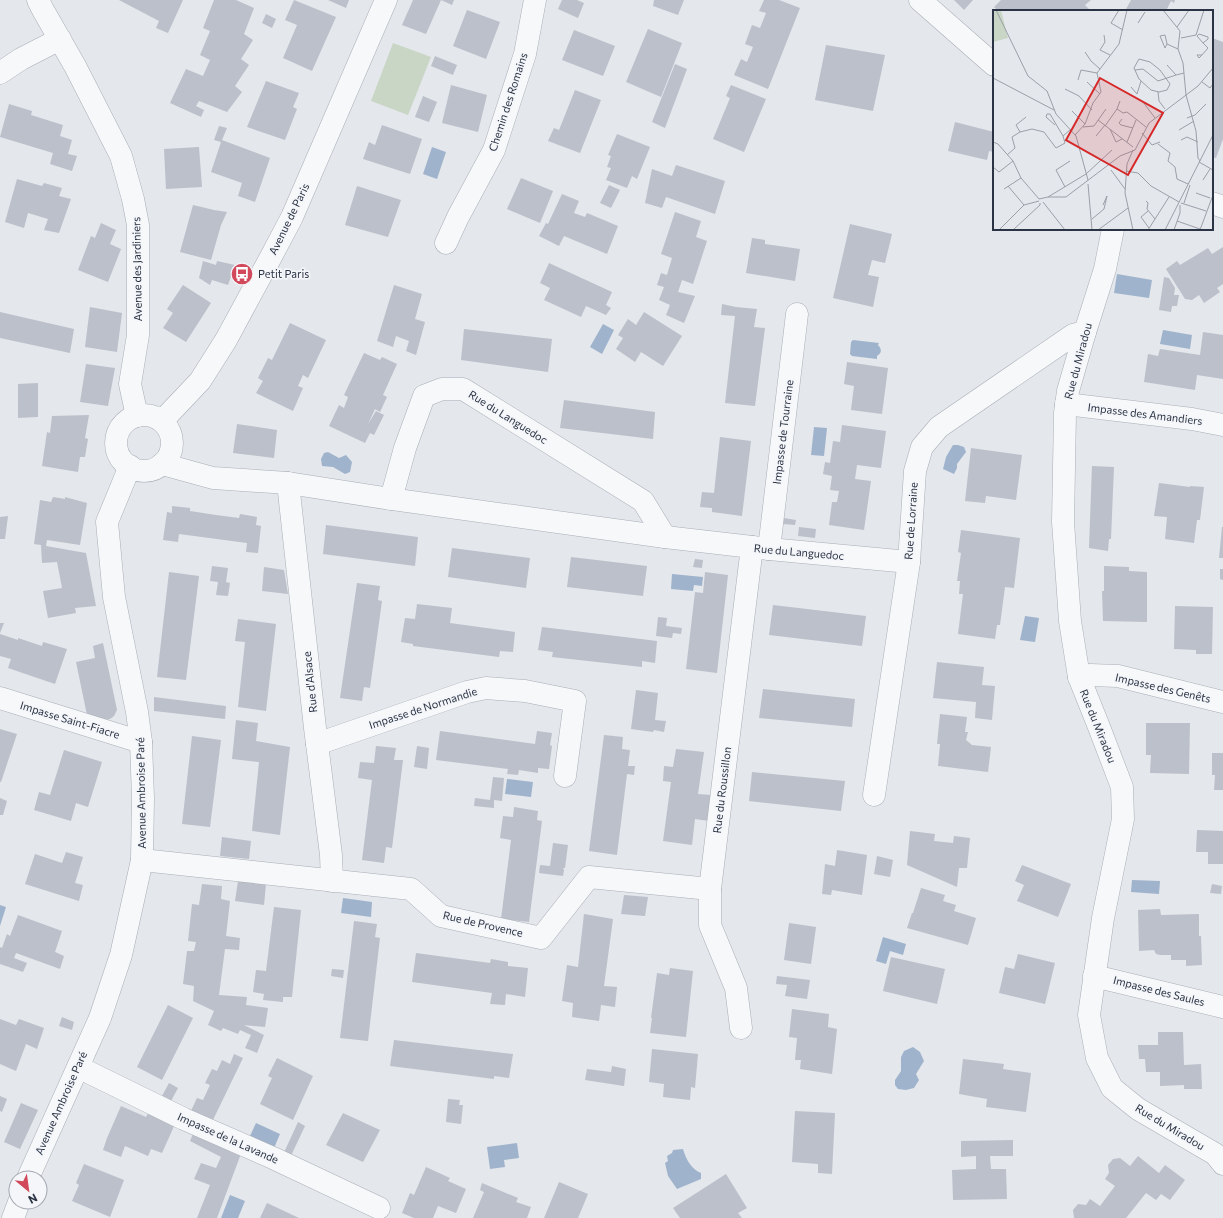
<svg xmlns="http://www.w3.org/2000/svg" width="1223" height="1218" viewBox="0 0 1223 1218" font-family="Commissioner,sans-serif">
	<rect width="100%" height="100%" fill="#e4e7ec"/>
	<path fill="#c9d6c5" d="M393,43L431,57L408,115L371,101Z"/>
	<g fill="#9fb4cc">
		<path d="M432,147L446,152L437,179L423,174Z"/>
		<path d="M1117,274L1152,280L1149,298L1114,293Z"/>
		<path d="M603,324L614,330L602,354L590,347Z"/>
		<path d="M1163,330L1192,335L1190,349L1160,344Z"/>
		<path d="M853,340L879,343L878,345C882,349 882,353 877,356V359L852,356L850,354L851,342Z"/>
		<path d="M814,427L827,428L824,456L811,455Z"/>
		<path d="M953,445H958L964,447L966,452L957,464V468L954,474L943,469L946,457Z"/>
		<path d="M328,452L339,458L346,455L352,462L350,472L345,474L333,467L322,466L321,459L324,453Z"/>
		<path d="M672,574L703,577L702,586L694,585L693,591L671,589Z"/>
		<path d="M1025,616L1039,618L1035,642L1020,640Z"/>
		<path d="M507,779L533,782L531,797L505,794Z"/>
		<path d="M1132,880L1160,881L1159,894L1131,892Z"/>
		<path d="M343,898L372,902L371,917L341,913Z"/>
		<path d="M0,905L6,907L0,926Z"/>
		<path d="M883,937L906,944L903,955L890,951L886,964L876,961Z"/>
		<path d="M913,1047L920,1052L924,1061L916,1074L919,1080L914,1088L906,1090L898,1089L895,1085V1080L901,1071V1057L904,1051Z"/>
		<path d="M256,1123L280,1134L274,1148L250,1136Z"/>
		<path d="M517,1143L519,1158L504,1160L505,1167L490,1169L487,1147Z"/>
		<path d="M683,1149C686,1159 691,1169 701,1173V1179L677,1189L668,1176L665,1163L668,1161L667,1156L672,1153L673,1150Z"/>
		<path d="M230,1195L245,1201L238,1218H221Z"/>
	</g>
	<g fill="#bbc0ca">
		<path d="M119,0H183L168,33L156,28L159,21Z"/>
		<path d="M214,0H236L254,8L244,34L253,40L241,59L249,65L235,86L242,92L227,112L199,101L196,106L204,110L201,117L170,103L186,69L203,76L210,60L200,55L210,31L203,28Z"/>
		<path d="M294,0L336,17L312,71L283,58L297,25L285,20Z"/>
		<path d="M328,0H349L346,8Z"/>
		<path d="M413,0H441L426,34L402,25Z"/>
		<path d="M441,0H454L452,5Z"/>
		<path d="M562,0H577L584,3L578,18L558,9Z"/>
		<path d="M654,0H684L678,15L653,6Z"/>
		<path d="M764,0H779L800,8L768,89L734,75L741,59L747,62L753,47L745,44L752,25L760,28L766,13L759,11Z"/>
		<path d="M954,0H973L964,10Z"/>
		<path d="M1001,0H1091L1085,5L1091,11H998L994,7Z"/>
		<path d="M1131,0H1175L1174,3L1171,1L1166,11H1125Z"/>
		<path d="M467,10L500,22L486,59L453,46Z"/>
		<path d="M266,14L276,19L272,28L262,23Z"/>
		<path d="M648,29L682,43L661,97L626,82Z"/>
		<path d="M574,30L615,46L603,76L562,60Z"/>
		<path d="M1212,38L1223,42V139L1216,158L1212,157Z"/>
		<path d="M826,45L885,55L873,111L815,100Z"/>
		<path d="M435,56L457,65L453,75L431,66Z"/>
		<path d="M675,64L687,69L665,128L652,122Z"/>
		<path d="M266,81L299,93L293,107L297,109L285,140L247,127Z"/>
		<path d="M451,85L487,95L478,132L442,123Z"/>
		<path d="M731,85L766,99L744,152L713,139L730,98L726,96Z"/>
		<path d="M575,90L601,100L580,153L548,141L554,128L559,130Z"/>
		<path d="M423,96L437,102L429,122L415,117Z"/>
		<path d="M9,104L32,111L31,115L63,125L60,136L72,140L68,154L77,156L72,171L50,164L53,153L0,137Z"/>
		<path d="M955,122L994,132V152L989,151L987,160L948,151Z"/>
		<path d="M382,125L422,139L410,174L363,159L369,142L375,145Z"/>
		<path d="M219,126L227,128L222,140L270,158L255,202L238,196L242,183L211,172L221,142L214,140Z"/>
		<path d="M617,134L650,147L637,179L632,176L627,188L606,180L611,168L607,167L611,156L608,155Z"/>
		<path d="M199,147L202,187L166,189L164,149Z"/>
		<path d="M676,165L725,181L715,214L666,197L662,208L645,203L652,169L672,176Z"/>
		<path d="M521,178L553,191L540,223L507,209Z"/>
		<path d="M17,179L42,186L44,183L62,188L59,196L71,199L59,233L44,230L48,219L28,213L24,228L5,222Z"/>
		<path d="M609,185L620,190L611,208L600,203Z"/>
		<path d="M357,186L401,200L388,237L345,225Z"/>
		<path d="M562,194L579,201L574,213L585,217L587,213L618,226L607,254L564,236L559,246L539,236L546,223L548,224Z"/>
		<path d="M193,205L214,210L227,212L221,225L211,260L180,252Z"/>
		<path d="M675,212L701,221L696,237L707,241L693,284L682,280L678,292L695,296L684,323L666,315L670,305L659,300L664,287L657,285L661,273L667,275L672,258L661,254Z"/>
		<path d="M101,223L116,230L110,244L121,249L108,282L78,270L91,236L95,238Z"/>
		<path d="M850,224L892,234L885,263L872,260L868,275L879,277L873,307L833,298Z"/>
		<path d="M752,238L765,240V244L800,249L795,281L746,273Z"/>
		<path d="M1223,247V284L1217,288L1220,292L1204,303L1199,295L1192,300L1185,299L1166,269L1177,261L1180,265L1208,248L1212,254Z"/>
		<path d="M203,261L216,265L217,261L235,265L228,285L212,280L210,285L199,278Z"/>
		<path d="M549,263L612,292L606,305L611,308L606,315L586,306L581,317L544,300L550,288L540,283Z"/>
		<path d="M1164,277L1169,278L1175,288L1174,295H1179L1177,306H1172L1171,312L1159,310Z"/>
		<path d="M183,285L211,303L186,342L163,328L173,313L167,309Z"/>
		<path d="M394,285L422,294L415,319L425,322L416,355L406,351L409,341L396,336L393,347L377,341Z"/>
		<path d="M722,304L736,307L757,309L754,327L765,328L755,406L725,403L735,316L721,315Z"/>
		<path d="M90,307L122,313L117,352L85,347Z"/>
		<path d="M0,312L74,329L70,353L0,338Z"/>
		<path d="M644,312L682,336L663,366L641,352L635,362L616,349L623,338L618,335L628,319L636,325Z"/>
		<path d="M290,323L326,340L308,378L303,375L298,386L303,388L293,411L256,393L263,381L258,378L268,358L272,360Z"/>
		<path d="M464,329L552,339L548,372L461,360Z"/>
		<path d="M1203,332L1223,335V379L1197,375L1195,390L1144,382L1148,354L1158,356L1160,349L1200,355Z"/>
		<path d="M364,353L380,360L382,357L397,364L383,395L387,397L380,412L375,409L368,424L376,411L384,415L374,435L370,433L365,443L329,426L339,405L344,408L348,397L344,395Z"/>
		<path d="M847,362L888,368L882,414L851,410L854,386L844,384Z"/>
		<path d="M86,364L115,368L108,406L80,402Z"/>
		<path d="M38,383V417L18,418V384Z"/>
		<path d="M564,400L655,412L653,439L560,428Z"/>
		<path d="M89,415L85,438L88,439L85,457H80L78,472L42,466L47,432L50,433L52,416Z"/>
		<path d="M237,424L277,430L274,458L233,453Z"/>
		<path d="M842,425L886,431L881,468L857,465L855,479L871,481L864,530L829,525L832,502H837L839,491L830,490L832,476L823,474L825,462L830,463L833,441L840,442Z"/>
		<path d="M720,437L751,441L742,516L712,512V508L700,507L702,492L714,493Z"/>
		<path d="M971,448L1022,455L1016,500L986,496L985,503L965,501Z"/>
		<path d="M1092,466L1114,467L1111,539H1109L1108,551L1089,548Z"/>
		<path d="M1159,483L1190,487V486L1204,487L1200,520H1197L1194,543L1165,539L1167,517L1154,516Z"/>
		<path d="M53,497L65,499V497L87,503L80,545L47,540L46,546L86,553L96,606L75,608L76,613L48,618L43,591L62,588L57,562L42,563L41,545L34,544L40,500L51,502Z"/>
		<path d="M172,506L190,508V511L216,515L239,518L240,514L257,517L256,525L261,526L258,553L246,552L247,543L179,534L178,542L163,540L167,512L172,513Z"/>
		<path d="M8,516L5,539H0V517Z"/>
		<path d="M784,518L796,520L795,525L783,524Z"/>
		<path d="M326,525L418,537L415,566L323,554Z"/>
		<path d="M799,527L816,529L815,538L798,536Z"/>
		<path d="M1222,527H1223V558H1219Z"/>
		<path d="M961,530L1020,538L1014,588L1005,587L1000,625H997L995,639L958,634L963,594H959L960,581H957L961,553L958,552Z"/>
		<path d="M452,548L530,558L526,588L448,577Z"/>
		<path d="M571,557L647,566L643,596L567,587Z"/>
		<path d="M695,559L703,560L702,568L693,567Z"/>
		<path d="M212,566L228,568L226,582L230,583L228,596L216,595L218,582L210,581Z"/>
		<path d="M1104,566L1129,567V571L1147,572V622L1103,621L1102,591H1104Z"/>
		<path d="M264,567L284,570L288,594L262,591Z"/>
		<path d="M1220,569H1223V580L1220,579Z"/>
		<path d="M169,572L199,576L186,680L157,677Z"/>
		<path d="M705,572L728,575L717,673L686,669L695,592L703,593Z"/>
		<path d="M357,583L380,586L378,600L382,601L370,688L364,687L362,701L340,698Z"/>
		<path d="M417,604L452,608L450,623L515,632L513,652L500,651L499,657L413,646V644L401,642L405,618L415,619Z"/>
		<path d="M773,605L866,616L862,646L769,635Z"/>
		<path d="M1175,606L1213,607L1212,654H1196V650L1174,649Z"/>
		<path d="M658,617L667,618L666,626L682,628L681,634L673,633L672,638L656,636Z"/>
		<path d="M238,619L276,624L266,711L238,707L245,642L235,641Z"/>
		<path d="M0,623H4L0,633Z"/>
		<path d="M542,627L657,641L655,663L642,661V667L552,657L553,652L538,650Z"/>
		<path d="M0,634L18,640V638L42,646L43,642L67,649L55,684L8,668L11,659L0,656Z"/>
		<path d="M103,643L117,710L114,716L110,719L105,720L87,715L76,662L95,658L93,646Z"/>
		<path d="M937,662L984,667L982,685L995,686L992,720L975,718L976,702L933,698Z"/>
		<path d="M763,689L855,699L852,727L759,718Z"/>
		<path d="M636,690L658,693L655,720L666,721L664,732L654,730L653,732L631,729Z"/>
		<path d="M154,697L226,706L225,719L154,711Z"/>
		<path d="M940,714L967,717L965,732H968L966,740L972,745L991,747L988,772L938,766L940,744H937Z"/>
		<path d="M236,720L258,723L256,741L290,747L280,835L252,831L259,762L232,759Z"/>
		<path d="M1146,723H1190L1189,774L1150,773L1151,755H1146Z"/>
		<path d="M0,729L17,734L1,782H0Z"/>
		<path d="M440,731L535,744L537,731L552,733L550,745L552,746L549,769L538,768V773L519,770L518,775L507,774L508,769L436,760Z"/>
		<path d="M604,735L623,737L622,749L630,750L628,766H635L634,775L627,774L617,855L589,851Z"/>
		<path d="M192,736L221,740L210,827L182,824Z"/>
		<path d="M376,746L396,748L394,760H403L392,848L386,847L384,863L362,860L372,780L358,778L360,762L374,763Z"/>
		<path d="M417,746L429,748L427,769L414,767Z"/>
		<path d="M676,749L704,752L698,794L712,795L709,821L695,819L692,845L663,841L671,782L663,781L664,766L673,767Z"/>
		<path d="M64,750L102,762L88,807L76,803L71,821L34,810L39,792L50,795Z"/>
		<path d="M1212,753H1223V790H1214L1215,775H1212Z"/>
		<path d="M752,772L845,781L841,811L749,801Z"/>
		<path d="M493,777L504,778L502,801L494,800V808L474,806L475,798L490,800Z"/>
		<path d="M0,798L7,801L3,815H0Z"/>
		<path d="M514,807L538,811L537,820L542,821L529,922L501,919L511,840L500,838L503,816L513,817Z"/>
		<path d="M1197,830L1223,831V864H1208V852H1196Z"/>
		<path d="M910,831L935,834L934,841L953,843L954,836L970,838L967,868H959L957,887L907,865Z"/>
		<path d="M222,837L251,841L249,859L220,856Z"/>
		<path d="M553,843L568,845L565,868H563L564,870L563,876L539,873L540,865L550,866Z"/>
		<path d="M837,850L867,855L862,895L832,890L831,895L822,894L825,864L835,866Z"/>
		<path d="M66,852L83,857L75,883L83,885L79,901L25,884L35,854L62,863Z"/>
		<path d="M877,856L893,860L890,877L874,874Z"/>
		<path d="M1022,865L1071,884L1058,917L1017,901L1024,885L1015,881Z"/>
		<path d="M238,881L266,884L264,905L235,901Z"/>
		<path d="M202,884L222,886L221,899L230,901L226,936L240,938L239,950L225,949L219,995L247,997L246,1005L268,1008L265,1027L244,1025L264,1035L257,1053L245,1048L251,1035L240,1030L238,1034L223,1028L221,1031L208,1025L214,1011L193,1001L194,986L183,984L187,951H194L196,942L188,941L192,904L199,905Z"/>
		<path d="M1212,884L1222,886L1221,894L1210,893Z"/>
		<path d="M921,888L945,895L943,901L956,905L954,911L976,918L968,945L907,928L912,913H913Z"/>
		<path d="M624,895L648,897L645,916L621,914Z"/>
		<path d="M274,907L301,910L292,997H283V1002L263,1000L264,994L253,992L256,970L266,971Z"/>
		<path d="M1160,909L1161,915L1199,914V936H1201L1202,965L1186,966V960H1171V955H1160L1156,954L1154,950L1139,951L1138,910Z"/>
		<path d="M584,914L613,919L604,986L617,987L615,1007L601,1005L599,1021L572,1017L573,1003L562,1001L567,965L578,967Z"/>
		<path d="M18,915L62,931L55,952L64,956L60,969L16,953L14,958L27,963L23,972L0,964V947L2,948L7,934L10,936Z"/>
		<path d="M354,921L377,924L375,937L380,938L368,1041L340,1038Z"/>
		<path d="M789,923L816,927L811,964L784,960Z"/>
		<path d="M416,953L490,963L491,959L508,962V966L528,968L525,997L506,994L505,1005L490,1004L492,993L412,982Z"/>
		<path d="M1018,954L1055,963L1045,1004L999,993L1005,967L1014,969Z"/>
		<path d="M891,957L945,969L937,1004L883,991Z"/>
		<path d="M670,968L693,971L686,1037L650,1033L652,1018H651L657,973L669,975Z"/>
		<path d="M332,969L344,970L343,978L331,976Z"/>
		<path d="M777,976L810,980L807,999L785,996L787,985L776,984Z"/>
		<path d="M168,1005L193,1018L162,1080L137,1067Z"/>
		<path d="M792,1009L829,1014L828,1027L837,1029L832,1074L800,1069L801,1060H795L797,1038L789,1037Z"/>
		<path d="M62,1017L74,1022L72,1030L59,1026Z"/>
		<path d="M0,1019L16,1025L19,1019L44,1028L37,1049L26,1044L16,1071L0,1064Z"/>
		<path d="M1158,1032H1183L1184,1065L1201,1064L1202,1089H1184V1085L1160,1086V1072H1146L1145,1059H1139L1138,1045H1158Z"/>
		<path d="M394,1040L513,1054L509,1078L494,1076V1079L390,1066Z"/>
		<path d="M652,1049L698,1054L695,1088L691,1087L690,1100L663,1097L664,1084L649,1082Z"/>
		<path d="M234,1054L243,1058L211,1124L190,1113L197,1098L203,1100L210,1085L205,1083L212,1069L217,1071L222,1060L230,1064Z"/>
		<path d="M277,1058L313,1076L293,1120L260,1104L272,1078L268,1076Z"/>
		<path d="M963,1059L1004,1064L1003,1069L1031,1073L1026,1112L986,1107L987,1099L959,1094Z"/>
		<path d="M612,1066L626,1069L624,1086L585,1080L587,1069L611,1072Z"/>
		<path d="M169,1083L178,1088L171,1101L162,1096Z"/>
		<path d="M0,1096L7,1099L2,1112L0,1111Z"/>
		<path d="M448,1099L460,1100L459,1105H463L461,1124L446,1122Z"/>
		<path d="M21,1103L38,1110L20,1149L4,1142Z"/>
		<path d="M121,1106L146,1117L151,1108L175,1124L162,1153L151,1149L148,1156L125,1146L121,1157L103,1150L107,1138Z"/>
		<path d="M795,1111L835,1113L832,1174L818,1173V1164L792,1162Z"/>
		<path d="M343,1113L380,1130L363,1162L326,1145Z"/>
		<path d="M298,1122L305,1126L289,1160L282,1157Z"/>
		<path d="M195,1129L242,1151L217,1218H197L210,1185L194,1179L201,1163L216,1168L221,1157L190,1141Z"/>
		<path d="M1013,1140V1156H990L991,1169H1006L1007,1199L953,1200L952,1170L976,1169V1156L961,1157V1141Z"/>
		<path d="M1138,1156L1159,1173L1165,1165L1185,1180L1170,1200L1161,1194L1156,1200L1146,1193L1126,1218H1074L1073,1210L1078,1204L1086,1205L1090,1199L1100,1206L1115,1186L1105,1179L1109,1173L1108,1165L1113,1159L1120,1158L1130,1166Z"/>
		<path d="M84,1164L124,1180L110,1217L72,1201L79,1185L76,1183Z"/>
		<path d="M426,1167L450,1178L448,1181L466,1189L456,1213L438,1206L433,1218H414L402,1213L410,1193L414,1195Z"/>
		<path d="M726,1174L747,1208L738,1213L742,1218H680L673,1208Z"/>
		<path d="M559,1182L588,1194L578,1218H544Z"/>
		<path d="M482,1183L518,1198L516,1202L531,1207L527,1218H473L484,1192L480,1190Z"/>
		<path d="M267,1203L282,1210L299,1218H260Z"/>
	</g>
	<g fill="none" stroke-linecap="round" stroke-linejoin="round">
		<g stroke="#a9aeb7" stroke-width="23">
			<g id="street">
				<path d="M38,0L43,10L75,66L121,156L133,199L138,225V335L130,384L137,416"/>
				<path d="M920,0L994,65"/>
				<path d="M0,73L21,59L60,39"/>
				<path d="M1212,203L1223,207"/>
				<path d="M1113,229L1105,269L1085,332L1068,391L1065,413L1063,522L1070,621L1079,677L1099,727L1122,787L1123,819L1103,918L1089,1015L1097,1058L1112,1088L1138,1109L1215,1154L1223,1164"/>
				<path d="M446,243L458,217L494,150L525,54L535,0"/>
				<path d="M1066,404L1192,419L1223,425"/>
				<circle cx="144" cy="443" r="28"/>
				<path d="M162,421L200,381L226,340L273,253L292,217L386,0"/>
				<path d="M162,464L213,478L288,483L391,499L665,537L769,549L909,562"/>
				<path d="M288,483L315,728L331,855L332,881"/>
				<path d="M391,499L405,448L424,396L442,389H463L643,501L665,537"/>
				<path d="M769,549L797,314"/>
				<path d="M1079,677L1090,675L1118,676L1223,702"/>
				<path d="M0,698L141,742"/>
				<path d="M317,744L467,692L486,688L525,691L575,701L565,776"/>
				<path d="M874,795L909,562L915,471L922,447L939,427L1073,335L1085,332"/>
				<path d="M142,860L411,889L441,916L541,938L589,877L710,889"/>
				<path d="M1094,976L1223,1007"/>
				<path d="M741,1028L736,988L710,925V889L752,547"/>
				<path d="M78,1067L184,1119L273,1158L379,1208"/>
				<path d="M28,1178L100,1018L121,955L142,860L143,798L141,742L137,712L114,597L107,522L130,466"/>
				<path d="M13,1218L19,1202"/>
			</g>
		</g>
		<use href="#street" stroke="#f7f8fa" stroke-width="22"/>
	</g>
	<defs>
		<g id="bus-disc" transform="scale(1.15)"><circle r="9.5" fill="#d1495b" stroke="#f4f6f9"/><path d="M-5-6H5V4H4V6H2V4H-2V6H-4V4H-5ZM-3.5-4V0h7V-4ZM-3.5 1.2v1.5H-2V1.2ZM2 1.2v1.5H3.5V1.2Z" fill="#fff"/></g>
	</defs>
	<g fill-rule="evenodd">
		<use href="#bus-disc" x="242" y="274"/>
	</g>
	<g text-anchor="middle" stroke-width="3.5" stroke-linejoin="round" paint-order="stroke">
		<g font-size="11" fill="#2b3445" stroke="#f4f6f9">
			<text transform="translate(508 102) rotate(-72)" y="4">Chemin des Romains</text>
			<text transform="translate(289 219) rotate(-64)" y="4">Avenue de Paris</text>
			<text transform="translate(137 269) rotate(-91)" y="4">Avenue des Jardiniers</text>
			<text transform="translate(1078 361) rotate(-75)" y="4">Rue du Miradou</text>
			<text transform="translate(1145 414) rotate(7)" y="4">Impasse des Amandiers</text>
			<text transform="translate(508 417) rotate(32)" y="4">Rue du Languedoc</text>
			<text transform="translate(783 432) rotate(-83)" y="4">Impasse de Tourraine</text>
			<text transform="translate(911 521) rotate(-86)" y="4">Rue de Lorraine</text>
			<text transform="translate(799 552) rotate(5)" y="4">Rue du Languedoc</text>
			<text transform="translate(310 682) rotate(-96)" y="4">Rue d'Alsace</text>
			<text transform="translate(1163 688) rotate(13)" y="4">Impasse des Genêts</text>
			<text transform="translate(423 708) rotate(-18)" y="4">Impasse de Normandie</text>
			<text transform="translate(70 720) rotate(17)" y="4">Impasse Saint-Fiacre</text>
			<text transform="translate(1098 726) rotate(68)" y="4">Rue du Miradou</text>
			<text transform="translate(722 790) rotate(-83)" y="4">Rue du Roussillon</text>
			<text transform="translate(141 793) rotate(-91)" y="4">Avenue Ambroise Paré</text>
			<text transform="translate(483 924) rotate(13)" y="4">Rue de Provence</text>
			<text transform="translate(1159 991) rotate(14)" y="4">Impasse des Saules</text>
			<text transform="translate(61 1103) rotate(-66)" y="4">Avenue Ambroise Paré</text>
			<text transform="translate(1170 1127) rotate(31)" y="4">Rue du Miradou</text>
			<text transform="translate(228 1138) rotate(24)" y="4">Impasse de la Lavande</text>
		</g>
		<g font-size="11" fill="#2b3445" stroke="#f4f6f9" text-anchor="start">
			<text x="258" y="278">Petit Paris</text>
		</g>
	</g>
	<g transform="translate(993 10)">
		<rect width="220" height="220" fill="#e4e7ec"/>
		<path d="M0,0H8L15,28L0,32Z" fill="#c9d6c5"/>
		<path fill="none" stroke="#9a9fa9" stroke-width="1" d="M3,0L35,66L54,81L63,104L83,126L95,170M126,0L118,13L130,20M170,0L187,21L185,39M145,13L152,2M184,17L196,0M206,24L215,27V29L210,33L204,26ZM111,25L112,32L107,40L117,45M188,28L203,25L211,0M174,34L172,38L167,26L172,25L174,34L185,39M185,39L190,53L193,85L203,121L205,148L207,151M92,42L98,51L107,59M209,45L206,48L204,45H209L215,38L210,33M146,49L157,52L167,60L177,74L174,80L166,82L158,80L146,69L141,58ZM174,55L183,65L191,63M142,60L150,59L165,71L183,65M0,68L61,100M85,70L88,60L104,63M94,72L107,84M209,72L217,78L220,74M138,77L144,84L148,71M72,79L86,86L99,100M165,82L166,91L172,99M150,92L162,108M124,99L130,103L134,102L153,117M79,101L92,114M194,108L202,105L213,94M129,109L126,113L128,115L140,118M105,110L140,137M62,115L53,107L54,104H57L70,126M112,116L124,99L127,91M90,117L101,116L113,99M117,119L123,132L129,129M186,120L201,111M27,122L23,115L33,107M149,123L159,135L167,132M82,125L92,114L100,93L108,82L104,63L126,34L134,0M103,126L112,115M188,130L194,127L205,132M0,132L5,134L20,151L28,168L46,189M134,132L143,110M165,134L177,143L175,151L182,157L184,169L195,174M14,145L22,138L19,127L27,122L39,119L51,122L63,138L72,133L70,126L78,119M206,152L220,160M0,157L6,162L20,151M118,160L132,179M133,161L145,163L158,176L186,192M210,170L217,159M95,174L99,220M15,176L31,195M72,177L63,160L77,151M11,179L28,168M203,183L217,188M55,187H73L127,146L142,140L156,113L205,76L220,58M46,189L55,187L93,164L119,140M153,191L155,193L154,199L162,209M50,192L72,220M188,193L213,201M191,193L197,175M155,201L148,207L156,218M99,209L111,199L114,186L110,195M184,211L207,219M6,220L31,195L46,191M20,220L47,195V193M105,220L135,198M140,220L132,183L134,154L140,140M155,220L176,187M172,220L220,125M181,220L187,203V195M207,220L220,185"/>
		<path fill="#d62828" fill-opacity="0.15" stroke="#d62828" stroke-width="2" d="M107,68L170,103L135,165L73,130Z"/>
		<rect width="220" height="220" fill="none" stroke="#2b3445" stroke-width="2"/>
	</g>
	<g transform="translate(28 1190) rotate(151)"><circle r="19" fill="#f4f6f9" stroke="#a4a8b1"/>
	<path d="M0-3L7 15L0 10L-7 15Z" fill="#d1495b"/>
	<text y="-6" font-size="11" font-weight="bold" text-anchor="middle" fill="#2b3445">N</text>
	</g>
</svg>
